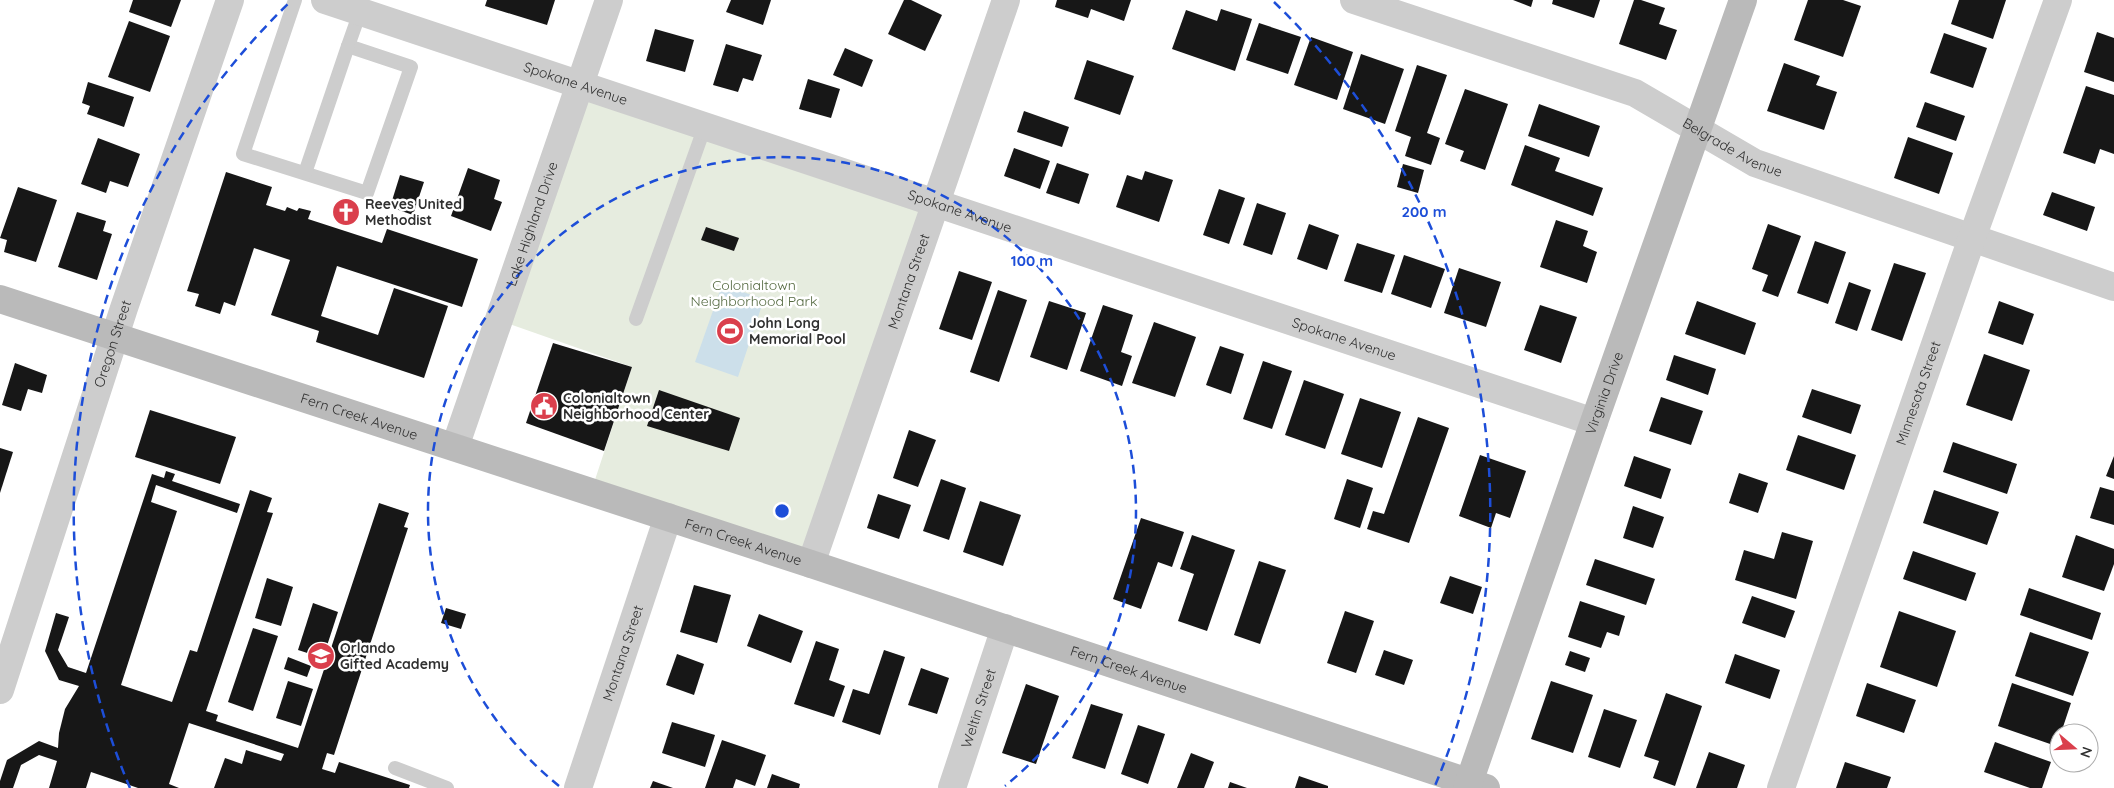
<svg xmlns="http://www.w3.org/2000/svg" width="2114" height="788" viewBox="0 0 2114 788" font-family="Quicksand,sans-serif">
	<rect width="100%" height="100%" fill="#fff"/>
	<path fill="#e6ecdf" d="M580,85L936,202L811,564L591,492L632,367L498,320Z"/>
	<path fill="#ccdfea" d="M722,285L764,299L738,377L695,362Z"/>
	<g fill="#171717">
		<path d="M133,0H181L171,27L129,12Z"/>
		<path d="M487,0H555L547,25L485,6Z"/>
		<path d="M731,0H771L763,25L726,12Z"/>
		<path d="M904,0H911L942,15L925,51L888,34Z"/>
		<path d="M1057,0H1131L1124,21L1091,9L1088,18L1055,7Z"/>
		<path d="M1513,0H1533L1531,7Z"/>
		<path d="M1553,0H1600L1594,18L1552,4Z"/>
		<path d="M1634,0H1641L1665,8L1659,24L1677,30L1666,60L1619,44Z"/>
		<path d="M1808,0H1843L1861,6L1843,57L1794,40Z"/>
		<path d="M1959,0H2006L1993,39L1951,24Z"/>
		<path d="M1221,9L1252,19L1235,71L1172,49L1186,10L1217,21Z"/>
		<path d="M129,21L170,36L150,92L108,77Z"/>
		<path d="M1259,23L1301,37L1288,74L1246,60Z"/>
		<path d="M655,29L694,40L685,72L646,61Z"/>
		<path d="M2097,32L2114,38V82L2084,72Z"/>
		<path d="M1944,33L1987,48L1973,88L1930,73Z"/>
		<path d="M1311,37L1353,52L1337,100L1294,85Z"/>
		<path d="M726,44L762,55L753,81L743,78L738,92L713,85Z"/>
		<path d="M845,48L873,60L862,87L833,75Z"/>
		<path d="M1361,54L1404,69L1385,124L1343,109Z"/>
		<path d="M1087,60L1134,76L1120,115L1074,99Z"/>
		<path d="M1784,63L1820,76L1816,85L1837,92L1824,130L1767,111Z"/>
		<path d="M1417,65L1447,75L1427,133L1440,138L1431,165L1405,156L1411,137L1395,131Z"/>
		<path d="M808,79L840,89L831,118L799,109Z"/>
		<path d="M88,82L134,97L124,127L87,114L90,106L82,103Z"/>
		<path d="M2086,86L2114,95V154L2100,149L2095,164L2063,153Z"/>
		<path d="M1465,89L1508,104L1485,170L1460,161L1464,151L1445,144Z"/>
		<path d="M1925,102L1965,116L1956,141L1916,127Z"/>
		<path d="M1539,104L1600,126L1589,157L1528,136Z"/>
		<path d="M1024,111L1069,127L1062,147L1017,132Z"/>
		<path d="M1908,137L1953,153L1939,194L1894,178Z"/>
		<path d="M98,138L140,154L128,187L110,181L106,193L81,184Z"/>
		<path d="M1525,145L1560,158L1555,171L1603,188L1593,216L1511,185Z"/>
		<path d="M1014,148L1050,161L1040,189L1004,176Z"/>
		<path d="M1057,163L1089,174L1079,204L1046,193Z"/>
		<path d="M1403,164L1424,170L1418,193L1397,187Z"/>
		<path d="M468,168L500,180L494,199L502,202L491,231L451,216Z"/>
		<path d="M1145,171L1173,180L1159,222L1116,207L1127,175L1142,180Z"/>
		<path d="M226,172L272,187L266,205L285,211L287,207L297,211L299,208L311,211L308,219L382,243L387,229L478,259L462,307L337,266L321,316L378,335L394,288L448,306L424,378L316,342L319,331L271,315L290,260L254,248L235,306L224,302L220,314L195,306L199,294L187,291Z"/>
		<path d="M400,175L424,182L413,215L390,207Z"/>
		<path d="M18,187L57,200L36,262L4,252L7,240L0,238Z"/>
		<path d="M1219,189L1245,198L1229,244L1203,235Z"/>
		<path d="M2052,192L2095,207L2087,231L2043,215Z"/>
		<path d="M1257,203L1286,213L1272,255L1243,245Z"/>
		<path d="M77,212L106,221L103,231L112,234L97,280L58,267Z"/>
		<path d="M1556,220L1588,231L1583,246L1597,252L1587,283L1540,267Z"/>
		<path d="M1309,224L1339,235L1327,270L1297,259Z"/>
		<path d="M1768,224L1801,236L1778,297L1762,291L1768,275L1752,269Z"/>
		<path d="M706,227L739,238L734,251L701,240Z"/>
		<path d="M1815,241L1846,252L1828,304L1797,293Z"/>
		<path d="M1357,243L1395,255L1382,293L1344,281Z"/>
		<path d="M1404,255L1445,269L1431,308L1391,294Z"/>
		<path d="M1894,263L1926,273L1902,341L1871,330Z"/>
		<path d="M1459,268L1501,282L1486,327L1444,313Z"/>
		<path d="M959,271L992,282L972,340L939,329Z"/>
		<path d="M1849,282L1871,290L1857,331L1835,323Z"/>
		<path d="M998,290L1027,300L999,382L970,372Z"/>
		<path d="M1049,301L1086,313L1067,370L1030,357Z"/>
		<path d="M1697,301L1756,323L1745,355L1685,334Z"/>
		<path d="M1999,301L2034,314L2023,345L1988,333Z"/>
		<path d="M1103,305L1133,315L1121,352L1132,356L1122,386L1080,371Z"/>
		<path d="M1540,305L1577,317L1561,363L1524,350Z"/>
		<path d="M1154,322L1196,337L1175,397L1132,383Z"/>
		<path d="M553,343L632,367L604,451L526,423Z"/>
		<path d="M1220,346L1244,354L1231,394L1206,385Z"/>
		<path d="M1984,354L2030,370L2012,421L1966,405Z"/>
		<path d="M1674,355L1716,369L1708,395L1666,380Z"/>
		<path d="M1263,361L1292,371L1272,429L1243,419Z"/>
		<path d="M15,363L47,375L42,393L28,389L21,411L2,405Z"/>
		<path d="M1304,380L1344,394L1325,449L1285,435Z"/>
		<path d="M1812,389L1861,405L1851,434L1802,417Z"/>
		<path d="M659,390L740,418L729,451L647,426Z"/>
		<path d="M1661,397L1703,411L1691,445L1649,431Z"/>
		<path d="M1360,398L1401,412L1382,468L1341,454Z"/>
		<path d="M150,410L236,437L220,484L135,457Z"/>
		<path d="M1418,417L1449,428L1409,543L1367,529L1373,511L1384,514Z"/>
		<path d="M909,430L936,440L918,487L893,478Z"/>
		<path d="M1798,435L1856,455L1844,490L1786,470Z"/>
		<path d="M1953,442L2017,464L2007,494L1943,472Z"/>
		<path d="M0,448L13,452L0,493Z"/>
		<path d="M1480,455L1526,471L1510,518L1496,513L1491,528L1459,516Z"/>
		<path d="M1634,456L1671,469L1661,499L1624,486Z"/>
		<path d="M2114,456V479L2106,476Z"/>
		<path d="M166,471L175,474L172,481L240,504L237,513L156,485L151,502L177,511L121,685L172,702L190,650L197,652L250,490L272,498L267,512L273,513L206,711L218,715L216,721L298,748L379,503L409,513L404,527L408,528L334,755L327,753L322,769L335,773L339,762L410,785L409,788H214L225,758L242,764L246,750L281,761L284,754L189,723L169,784L179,788H138L91,772L86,788H49L57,761L39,755L21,765L13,788H0V781L7,760L39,741L58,748L59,733L65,709L79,686L59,680L45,651L56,613L69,617L58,650L68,667L86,673L152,474L164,478Z"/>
		<path d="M1739,473L1768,483L1758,513L1729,503Z"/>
		<path d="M941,479L966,488L949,540L923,531Z"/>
		<path d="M1347,479L1373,488L1360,528L1334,519Z"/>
		<path d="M2100,487L2114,491V525L2090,518Z"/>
		<path d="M1934,490L1999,512L1987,545L1923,523Z"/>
		<path d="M878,494L911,505L899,539L867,528Z"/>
		<path d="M980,501L1021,515L1003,566L963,552Z"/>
		<path d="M1633,506L1664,517L1653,548L1623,538Z"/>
		<path d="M1141,518L1184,532L1172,567L1158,562L1141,609L1113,599Z"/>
		<path d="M1782,532L1813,541L1796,599L1735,580L1744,550L1774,559Z"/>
		<path d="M1192,535L1235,550L1207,631L1178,621L1194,574L1180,569Z"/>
		<path d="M2076,535L2114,549V564L2104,591L2062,577Z"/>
		<path d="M1913,551L1976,573L1966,601L1903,579Z"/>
		<path d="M1595,559L1655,579L1646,605L1586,585Z"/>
		<path d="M1259,561L1286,570L1260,644L1234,635Z"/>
		<path d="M1450,576L1482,587L1473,614L1440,603Z"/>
		<path d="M267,578L293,587L281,626L255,618Z"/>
		<path d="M694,585L731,595L717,643L680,632Z"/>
		<path d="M2029,588L2101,613L2092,640L2020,615Z"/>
		<path d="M1752,596L1795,611L1785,638L1742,623Z"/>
		<path d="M1580,601L1625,616L1619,636L1607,632L1601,648L1568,637Z"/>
		<path d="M313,603L338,612L323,658L298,650Z"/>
		<path d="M446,608L466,614L461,629L441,623Z"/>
		<path d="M1345,611L1374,621L1356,673L1327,663Z"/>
		<path d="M1899,611L1956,631L1937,687L1880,667Z"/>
		<path d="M759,614L803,631L791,663L747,646Z"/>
		<path d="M253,628L278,636L253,711L228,702Z"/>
		<path d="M2030,632L2089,652L2073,696L2015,676Z"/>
		<path d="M816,641L839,649L829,680L845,686L834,717L794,704Z"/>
		<path d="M884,650L905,657L880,735L842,722L853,689L869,694Z"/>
		<path d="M1384,650L1413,660L1404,685L1375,675Z"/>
		<path d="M1570,651L1590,658L1585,672L1565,665Z"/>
		<path d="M677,654L704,664L694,695L666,685Z"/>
		<path d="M1735,654L1780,670L1770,699L1725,683Z"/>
		<path d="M288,657L311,666L307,677L284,669Z"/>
		<path d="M921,668L949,678L937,714L908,705Z"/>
		<path d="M288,681L313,689L301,726L276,718Z"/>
		<path d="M1551,681L1593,695L1573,753L1531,739Z"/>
		<path d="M1867,683L1916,700L1904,733L1856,716Z"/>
		<path d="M2012,683L2071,703L2061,733H2059L2056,746L1998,726Z"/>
		<path d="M1026,684L1059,696L1036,764L1002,753Z"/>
		<path d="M1666,693L1702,706L1675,786L1653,778L1659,761L1644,756Z"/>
		<path d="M1091,704L1123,714L1105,769L1072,758Z"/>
		<path d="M1604,709L1637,720L1620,768L1588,757Z"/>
		<path d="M672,722L715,735L705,767L662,753Z"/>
		<path d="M1138,725L1165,734L1148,784L1121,774Z"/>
		<path d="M722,740L766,755L755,786L736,779L733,788H705Z"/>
		<path d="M1995,742L2051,762L2042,788H2030L1984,772Z"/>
		<path d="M1709,752L1745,765L1737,788H1696Z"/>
		<path d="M1191,753L1214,762L1204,788H1177Z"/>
		<path d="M1845,762L1891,777L1887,788H1836Z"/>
		<path d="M772,774L800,784L799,788H767Z"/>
		<path d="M1299,776L1328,786V788H1295Z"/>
		<path d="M653,781L673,788H650Z"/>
		<path d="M1230,782L1247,788H1228Z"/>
	</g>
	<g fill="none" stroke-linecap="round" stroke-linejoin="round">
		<g stroke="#cdcdcd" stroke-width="14">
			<path d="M295,0L243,154L367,193L411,67L348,46L360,12"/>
			<path d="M305,173L348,46"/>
			<path d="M636,319L705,126"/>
			<path d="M395,768L447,788"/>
		</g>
		<g stroke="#cdcdcd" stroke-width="28">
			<path id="s1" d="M325,0L1594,422"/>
			<path id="s2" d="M1354,0L1635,93L1755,163L2114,287"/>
			<path id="s3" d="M455,447L609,0"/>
			<path id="s4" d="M811,564L1006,0"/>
			<path id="s5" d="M0,690L124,308L230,0"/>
			<path id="s6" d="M578,788L668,517"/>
			<path id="s7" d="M952,788L1005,628"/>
			<path id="s8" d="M1781,788L1972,238L2058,0"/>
		</g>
		<g stroke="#bababa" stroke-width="28">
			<path id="s9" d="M0,299L811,564L1486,788"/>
			<path id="s10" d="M1467,788L1594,422L1743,0"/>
		</g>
	</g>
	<g fill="none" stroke="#1d4ed8" stroke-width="2.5" stroke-dasharray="9 6">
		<path d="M559 786A354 354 0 1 1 1005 786"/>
		<path d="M130 788A708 708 0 0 1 290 2M1274 2A708 708 0 0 1 1434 788"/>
	</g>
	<defs>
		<g id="church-disc" transform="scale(1.4375)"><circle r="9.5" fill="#da3f4c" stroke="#fff"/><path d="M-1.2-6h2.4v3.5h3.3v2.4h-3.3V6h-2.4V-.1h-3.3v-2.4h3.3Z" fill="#fff"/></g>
		<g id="stadium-disc" transform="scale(1.4375)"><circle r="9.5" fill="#da3f4c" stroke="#fff"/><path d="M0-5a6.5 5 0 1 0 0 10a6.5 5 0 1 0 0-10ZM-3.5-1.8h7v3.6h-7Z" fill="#fff"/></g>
		<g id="civic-disc" transform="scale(1.4375)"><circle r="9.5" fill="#da3f4c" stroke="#fff"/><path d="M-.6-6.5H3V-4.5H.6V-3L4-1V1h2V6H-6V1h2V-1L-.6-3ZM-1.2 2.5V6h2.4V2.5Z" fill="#fff"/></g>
		<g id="school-disc" transform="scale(1.4375)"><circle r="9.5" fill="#da3f4c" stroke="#fff"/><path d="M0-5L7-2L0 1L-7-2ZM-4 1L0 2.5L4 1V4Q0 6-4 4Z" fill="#fff"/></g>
	</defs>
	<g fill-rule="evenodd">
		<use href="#church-disc" x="346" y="212"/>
		<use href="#stadium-disc" x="730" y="331"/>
		<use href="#civic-disc" x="544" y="406"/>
		<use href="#school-disc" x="321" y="656"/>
	</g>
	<g text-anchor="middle" stroke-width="5" stroke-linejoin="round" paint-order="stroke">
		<g font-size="14" fill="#303030" stroke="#fff">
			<text dy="5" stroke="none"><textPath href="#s1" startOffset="264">Spokane Avenue</textPath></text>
			<text dy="5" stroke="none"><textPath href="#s2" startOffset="408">Belgrade Avenue</textPath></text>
			<text dy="5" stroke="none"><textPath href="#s1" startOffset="669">Spokane Avenue</textPath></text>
			<text dy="5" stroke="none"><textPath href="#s3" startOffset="236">Lake Highland Drive</textPath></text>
			<text dy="5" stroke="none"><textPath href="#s4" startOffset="299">Montana Street</textPath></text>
			<text dy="5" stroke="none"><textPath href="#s1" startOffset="1074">Spokane Avenue</textPath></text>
			<text dy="5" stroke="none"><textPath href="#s5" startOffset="364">Oregon Street</textPath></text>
			<text dy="5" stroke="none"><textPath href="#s10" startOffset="418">Virginia Drive</textPath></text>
			<text dy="5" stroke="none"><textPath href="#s8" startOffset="418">Minnesota Street</textPath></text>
			<text dy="5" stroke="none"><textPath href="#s9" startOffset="378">Fern Creek Avenue</textPath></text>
			<text dy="5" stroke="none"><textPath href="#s9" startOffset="782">Fern Creek Avenue</textPath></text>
			<text dy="5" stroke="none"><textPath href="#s6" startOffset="142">Montana Street</textPath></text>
			<text dy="5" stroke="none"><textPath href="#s9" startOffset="1188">Fern Creek Avenue</textPath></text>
			<text dy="5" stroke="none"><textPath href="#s7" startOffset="84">Weltin Street</textPath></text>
		</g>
		<g font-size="14" font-weight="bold" fill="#303030" stroke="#fff" text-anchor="start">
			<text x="365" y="209">Reeves United<tspan x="365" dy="16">Methodist</tspan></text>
			<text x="749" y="328">John Long<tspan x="749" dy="16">Memorial Pool</tspan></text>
			<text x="563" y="403">Colonialtown<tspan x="563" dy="16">Neighborhood Center</tspan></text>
			<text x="340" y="653">Orlando<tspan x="340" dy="16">Gifted Academy</tspan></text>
		</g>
		<g font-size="14" fill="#546940" stroke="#fff">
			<text x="754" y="290">Colonialtown<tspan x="754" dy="16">Neighborhood Park</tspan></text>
		</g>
	</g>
	<circle cx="782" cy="511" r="8" fill="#1d4ed8" stroke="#fff" stroke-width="2.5"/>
	<g font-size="15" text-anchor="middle" font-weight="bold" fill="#1d4ed8" stroke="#fff" stroke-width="5" stroke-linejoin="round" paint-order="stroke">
		<text x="1424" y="217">200 m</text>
		<text x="1032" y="266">100 m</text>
	</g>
	<g transform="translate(2074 748) rotate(109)"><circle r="24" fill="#ffffff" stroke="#acacac"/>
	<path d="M0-4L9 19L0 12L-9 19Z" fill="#da3f4c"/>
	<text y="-8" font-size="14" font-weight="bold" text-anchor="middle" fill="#303030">N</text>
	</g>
</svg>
